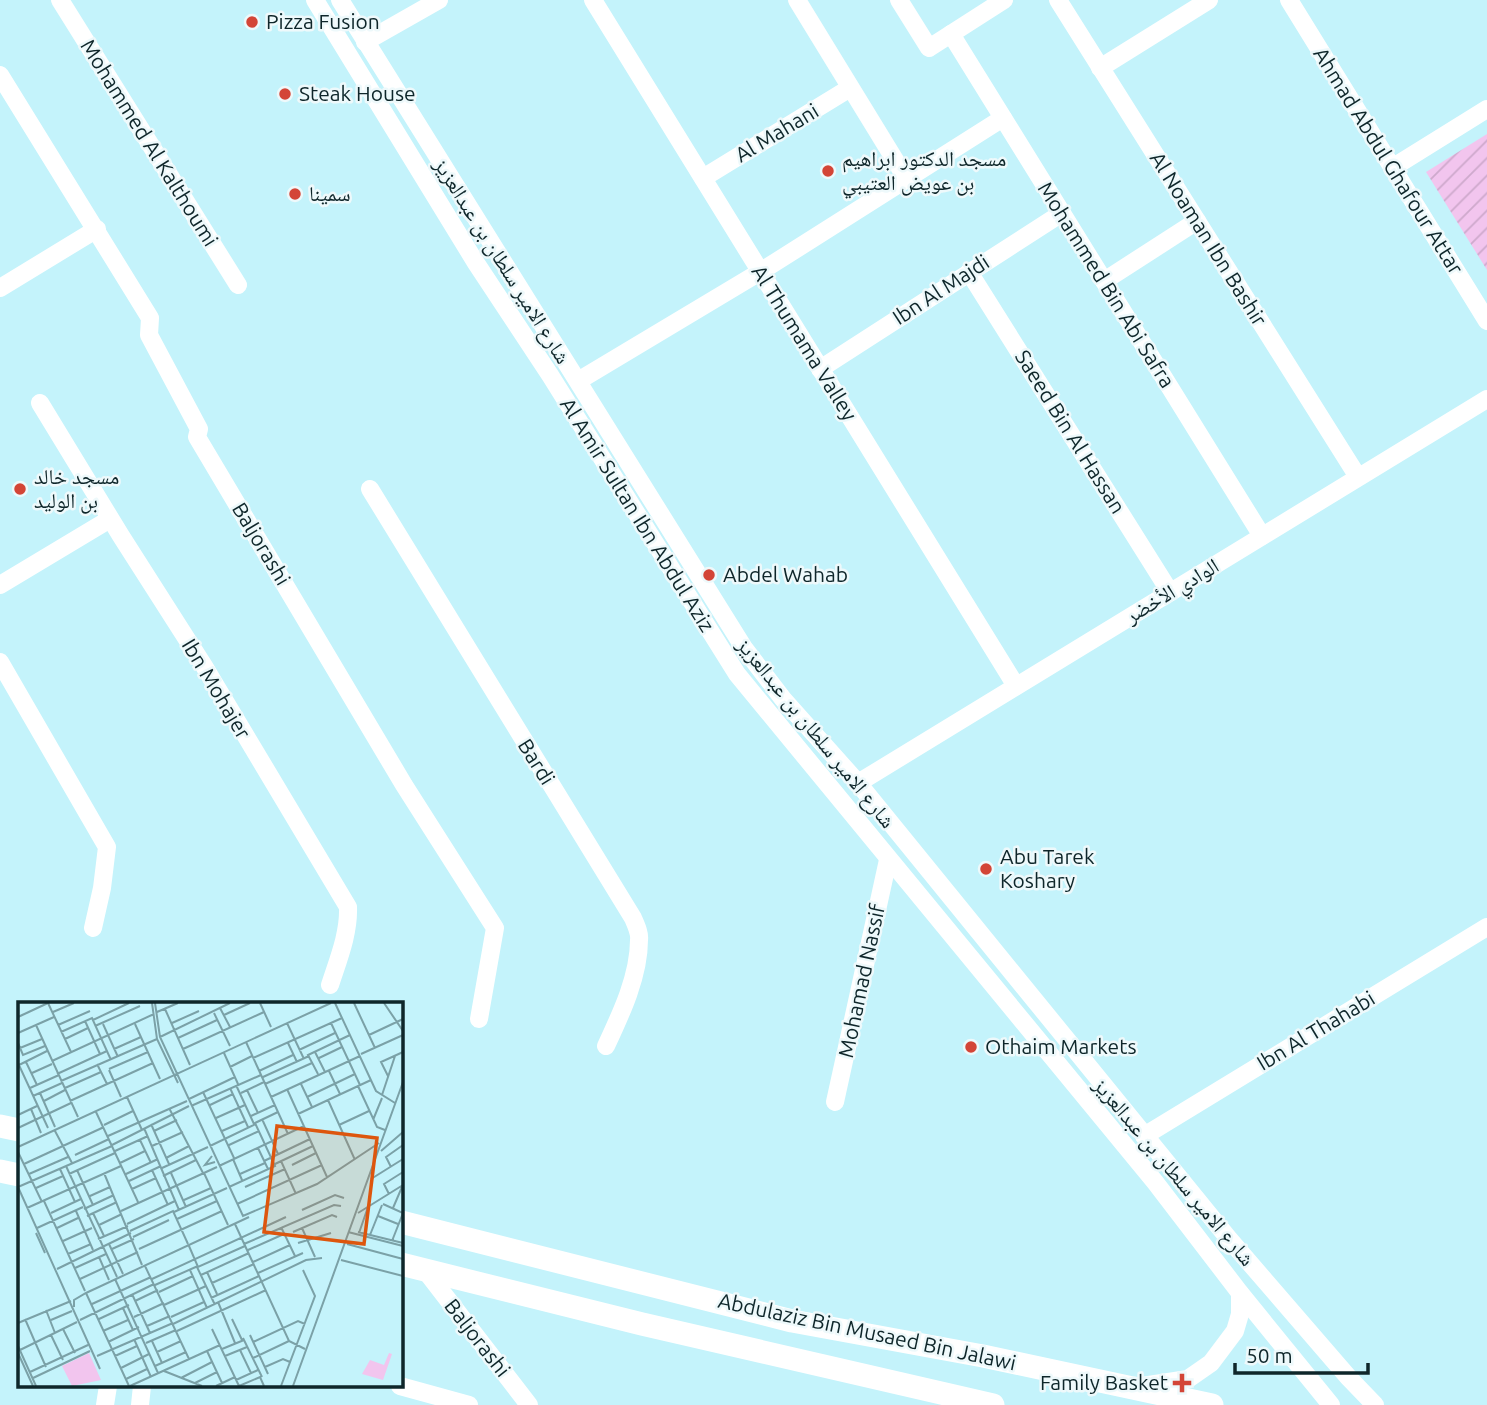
<svg xmlns="http://www.w3.org/2000/svg" width="1487" height="1405" viewBox="0 0 1487 1405" font-family="Ubuntu,'Noto Naskh Arabic',sans-serif">
	<defs>
		<pattern id="garden-furrows" width="10" height="10" patternUnits="userSpaceOnUse" patternTransform="scale(1.75)"><rect width="10" height="10" fill="#f2c5ee"/><path d="M-1 1l2-2M0 10L10 0M9 11l2-2" fill="none" stroke="#cea9cc"/></pattern>
	</defs>
	<rect width="100%" height="100%" fill="#c4f3fb"/>
	<path fill="url(#garden-furrows)" d="M1487,134V270L1426,172Z"/>
	<g fill="none" stroke-linecap="round" stroke-linejoin="round">
		<g stroke="#fff" stroke-width="18">
			<path d="M60,0L238,285"/>
			<path d="M315,0L476,263L550,375L737,674L1155,1182L1240,1293L1331,1405"/>
			<path d="M340,0L744,648L783,699L858,783L1229,1239L1349,1378L1375,1405"/>
			<path d="M593,0L1016,686"/>
			<path d="M797,0L906,178"/>
			<path d="M899,0L929,48L1004,0"/>
			<path d="M1058,0L1358,477"/>
			<path d="M1289,0L1487,321"/>
			<path d="M951,34L1262,536"/>
			<path d="M365,42L439,0"/>
			<path d="M1100,68L1209,0"/>
			<path d="M0,75L150,318L149,335L199,429L197,437L404,785L495,928L479,1019"/>
			<path d="M1392,168L1487,109"/>
			<path d="M703,178L850,88"/>
			<path d="M969,272L1170,592"/>
			<path d="M1104,281L1197,221"/>
			<path d="M0,288L97,229"/>
			<path d="M820,369L1062,213"/>
			<path d="M578,381L760,272L1003,118"/>
			<path d="M40,403L121,536L204,666L348,907C349,934 338,960 330,985"/>
			<path d="M370,489L633,918C636,925 640,933 639,940C639,976 621,1014 606,1046"/>
			<path d="M0,585L110,519"/>
			<path d="M0,662L107,847L102,888L93,928"/>
			<path d="M858,783L1487,399"/>
			<path d="M835,1102L888,860"/>
			<path d="M1144,1136L1487,927"/>
			<path d="M425,1270L529,1405"/>
			<path d="M400,1386L469,1405"/>
			<path d="M1142,1386L1188,1379L1211,1363L1235,1331L1240,1314V1293"/>
			<path d="M105,1405L108,1386"/>
			<path d="M140,1405L142,1386"/>
		</g>
		<g stroke="#fff" stroke-width="23">
			<path d="M0,1126L19,1130"/>
			<path d="M0,1171L19,1175"/>
			<path d="M401,1222L792,1321L983,1356L1212,1405"/>
			<path d="M401,1264L642,1324L993,1405"/>
		</g>
	</g>
	<g fill="#d34537" stroke="#eef9fb" stroke-width="2.5">
		<circle cx="252" cy="22" r="7"/>
		<circle cx="285" cy="94" r="7"/>
		<circle cx="828" cy="171" r="7"/>
		<circle cx="295" cy="194" r="7"/>
		<circle cx="20" cy="489" r="7"/>
		<circle cx="709" cy="575" r="7"/>
		<circle cx="986" cy="869" r="7"/>
		<circle cx="971" cy="1047" r="7"/>
		<path d="M1178.5 1372.5h7v7h7v7h-7v7h-7v-7h-7v-7h7z"/>
	</g>
	<g text-anchor="middle" stroke-width="5" stroke-linejoin="round" paint-order="stroke">
		<g font-size="21" fill="#0e262a" stroke="#eef9fb" text-anchor="start">
			<text x="266" y="29">Pizza Fusion</text>
			<text x="299" y="101">Steak House</text>
			<text x="842" y="166">مسجد الدكتور ابراهيم<tspan x="842" dy="24">بن عويض العتيبي</tspan></text>
			<text x="309" y="201">سمينا</text>
			<text x="34" y="484">مسجد خالد<tspan x="34" dy="24">بن الوليد</tspan></text>
			<text x="723" y="582">Abdel Wahab</text>
			<text x="1000" y="864">Abu Tarek<tspan x="1000" dy="24">Koshary</tspan></text>
			<text x="985" y="1054">Othaim Markets</text>
			<text x="1168" y="1390" text-anchor="end">Family Basket</text>
		</g>
		<g font-size="21" fill="#0e262a" stroke="#eef9fb">
			<text transform="translate(777 133) rotate(-31)" y="7">Al Mahani</text>
			<text transform="translate(149 143) rotate(58)" y="7">Mohammed Al Kalthoumi</text>
			<text transform="translate(1388 161) rotate(58)" y="7">Ahmad Abdul Ghafour Attar</text>
			<text transform="translate(1208 239) rotate(58)" y="7">Al Noaman Ibn Bashir</text>
			<text transform="translate(502 261) rotate(58)" y="7">شارع الامير سلطان بن عبدالعزيز</text>
			<text transform="translate(1106 285) rotate(58)" y="7">Mohammed Bin Abi Safra</text>
			<text transform="translate(941 290) rotate(-33)" y="7">Ibn Al Majdi</text>
			<text transform="translate(804 343) rotate(58)" y="7">Al Thumama Valley</text>
			<text transform="translate(1070 432) rotate(58)" y="7">Saeed Bin Al Hassan</text>
			<text transform="translate(637 515) rotate(58)" y="7">Al Amir Sultan Ibn Abdul Aziz</text>
			<text transform="translate(261 544) rotate(59)" y="7">Baljorashi</text>
			<text transform="translate(1172 591) rotate(-31)" y="7">الوادي الأخضر</text>
			<text transform="translate(216 689) rotate(59)" y="7">Ibn Mohajer</text>
			<text transform="translate(816 733) rotate(51)" y="7">شارع الامير سلطان بن عبدالعزيز</text>
			<text transform="translate(536 762) rotate(58)" y="7">Bardi</text>
			<text transform="translate(862 981) rotate(-78)" y="7">Mohamad Nassif</text>
			<text transform="translate(1316 1031) rotate(-31)" y="7">Ibn Al Thahabi</text>
			<text transform="translate(1174 1172) rotate(50)" y="7">شارع الامير سلطان بن عبدالعزيز</text>
			<text transform="translate(867 1332) rotate(12)" y="7">Abdulaziz Bin Musaed Bin Jalawi</text>
			<text transform="translate(477 1338) rotate(52)" y="7">Baljorashi</text>
		</g>
	</g>
	<g transform="translate(18 1002)">
		<rect width="385" height="385" fill="#c4f3fb"/>
		<path d="M71,351L83,378L54,384L44,364ZM371,351L374,352L365,378L344,372L352,358L366,363Z" fill="#f2c5ee"/>
		<path fill="none" stroke="#7ba1a7" stroke-width="2" d="M30,1L53,50M134,1L139,37L160,81M137,1L142,35L225,214L299,182L361,141M242,1L253,25M317,1L358,89L377,101M336,1L357,46M366,1L385,29M202,6L212,25M147,7L172,63M35,10L56,1M139,10L160,1M196,11L212,44M206,13L232,1M0,15L30,1M75,18L111,1M67,19L82,52M154,21L181,9M269,21L286,57M313,21L342,83M85,22L100,55M117,22L142,77M18,23L60,115M40,23L72,9M77,24L122,4M43,30L74,16L93,58M0,31L36,15M351,33L385,17M142,35L212,1M160,36L199,18M47,37L70,26M228,40L270,132M0,41L5,53L27,44M270,41L279,60M2,46L24,37M96,47L123,35M165,47L246,10M281,48L317,31M297,50L307,70M206,51L220,82M343,52L385,33M235,56L324,16M301,56L324,45M34,59L136,12M8,60L19,83M0,61L30,126M79,62L89,82M1,63L29,49M212,65L234,54M91,67L130,50M91,68L103,95M241,69L275,53M311,69L322,92M14,71L34,62M39,72L89,49M300,72L290,53L332,33M370,74L363,60L385,50M245,75L291,54M43,79L139,37M247,82L294,61M283,82L294,105M218,83L236,122M340,84L359,125L367,128M12,86L41,73M47,86L83,70M212,86L230,125M269,87L309,175M229,88L240,111M185,90L216,156M22,91L37,125M223,91L246,80M364,93L377,54M15,94L44,81M109,95L124,128M253,95L342,54M289,95L337,72M171,97L217,75M310,98L337,158M26,99L47,88M52,99L135,61M192,103L215,92M173,104L243,73M151,106L185,171M13,107L23,131M78,110L120,200M280,112L353,78M0,113L19,104M233,114L257,103M198,116L227,103M244,117L260,152M355,118L364,96M133,122L151,162M86,123L115,109M321,123L351,109M0,126L53,101M126,126L161,208M37,129L54,161M136,129L159,118M204,129L227,119M90,134L169,99M122,138L133,161M94,143L171,104M211,143L241,129M134,144L165,130M192,144L238,122M0,145L313,1M240,146L250,167M97,149L130,134M363,149L385,130M0,150L24,200M57,153L91,137M194,154L187,163L197,160M148,156L171,144M215,157L224,178M246,159L292,137M263,159L278,192M102,161L127,149M6,162L86,125M257,162L295,144M274,163L298,151M48,164L99,275M201,164L286,124M373,165L368,155L385,143M144,166L190,145M42,167L57,200M59,168L75,203M134,168L150,203M86,171L124,263M153,171L168,205M186,171L210,223M11,172L50,155M51,172L97,151M108,172L140,157M222,172L247,161M145,174L178,158M353,177L385,157M111,179L143,164M0,185L94,144M0,185L82,367M211,185L257,164L237,121L260,110M227,185L267,167M18,186L45,174M114,187L138,176M371,192L366,182L385,170M72,194L92,185M166,198L193,186M26,199L67,289M219,202L304,163M365,202L385,211L374,239M9,206L103,164M375,206L384,185M66,207L96,193M284,208L317,193L326,196M58,209L75,248M103,209L199,165M156,210L209,186M33,211L63,197M75,211L86,234M340,211L385,183M69,214L99,200M360,214L380,222M159,217L199,199M109,222L157,199M217,222L271,339L287,347M81,223L104,212M263,225L277,254M19,226L65,205M39,226L60,216M284,226L297,255M112,229L155,209L170,242M275,230L314,213L319,215M330,230L385,244M340,230L385,241M18,231L27,251M341,231L350,205M352,233L364,203M115,235L151,218M80,237L110,224M45,239L74,226M280,241L313,231M91,242L105,272M226,242L316,203L323,204M329,242L385,257M171,244L180,265L227,244M94,247L116,237M121,247L204,209M230,248L266,232M50,252L73,242M81,255L91,278M323,258L385,274M235,260L272,243M127,264L171,357M179,265L197,303M57,266L88,252M39,267L113,231M172,268L189,306M189,270L199,292M240,271L285,251M183,273L231,251M62,277L120,250M97,277L140,371M134,277L268,215M194,281L236,262M137,283L180,264M141,290L175,274M68,291L111,384M114,292L132,331M193,296L241,274M117,299L140,288M200,300L217,341M74,302L133,275M146,303L188,284M56,305V298L68,291L231,215M105,306L115,328M28,308L37,331M116,315L146,301M153,315L186,300M7,317L17,340M81,317L111,303M214,317L224,338M33,318L54,309M62,318L136,282M0,321L53,299M155,322L288,258L304,256M129,324L152,314M45,327L57,351M194,327L221,384M85,329L110,318M159,329L248,288M33,333L45,358M232,333L250,372M225,336L244,375M116,337L133,375M134,339L144,361M17,340L28,365M90,340L121,325M235,340L280,319L287,322M128,341L158,328M0,344L18,384M204,347L226,338M2,348L59,320M222,348L233,371M189,349L204,381M139,350L163,339M0,351L15,384M79,354L155,321M97,354L119,344M207,354L229,345M235,356L271,339M137,364L168,350M247,365L265,357L272,360M103,366L131,352M146,369L184,384M12,370L70,343M15,376L72,349M163,376L194,360M108,377L129,367M218,378L240,368M177,381L199,370M112,384L202,343M198,384L217,375M221,384L242,375L246,384M263,384L297,294L285,268M275,384L385,80"/>
		<path fill="#dd560e" fill-opacity="0.15" stroke="#dd560e" stroke-width="3.5" d="M259,124L359,136L346,242L246,230Z"/>
		<rect width="385" height="385" fill="none" stroke="#0e262a" stroke-width="3.5"/>
	</g>
	<path d="M1235 1363v10h133v-10" fill="none" stroke="#0e262a" stroke-width="3.5"/>
	<text x="1246" y="1363" font-size="21" fill="#0e262a" stroke="#eef9fb" stroke-width="5" paint-order="stroke">50 m</text>
</svg>
